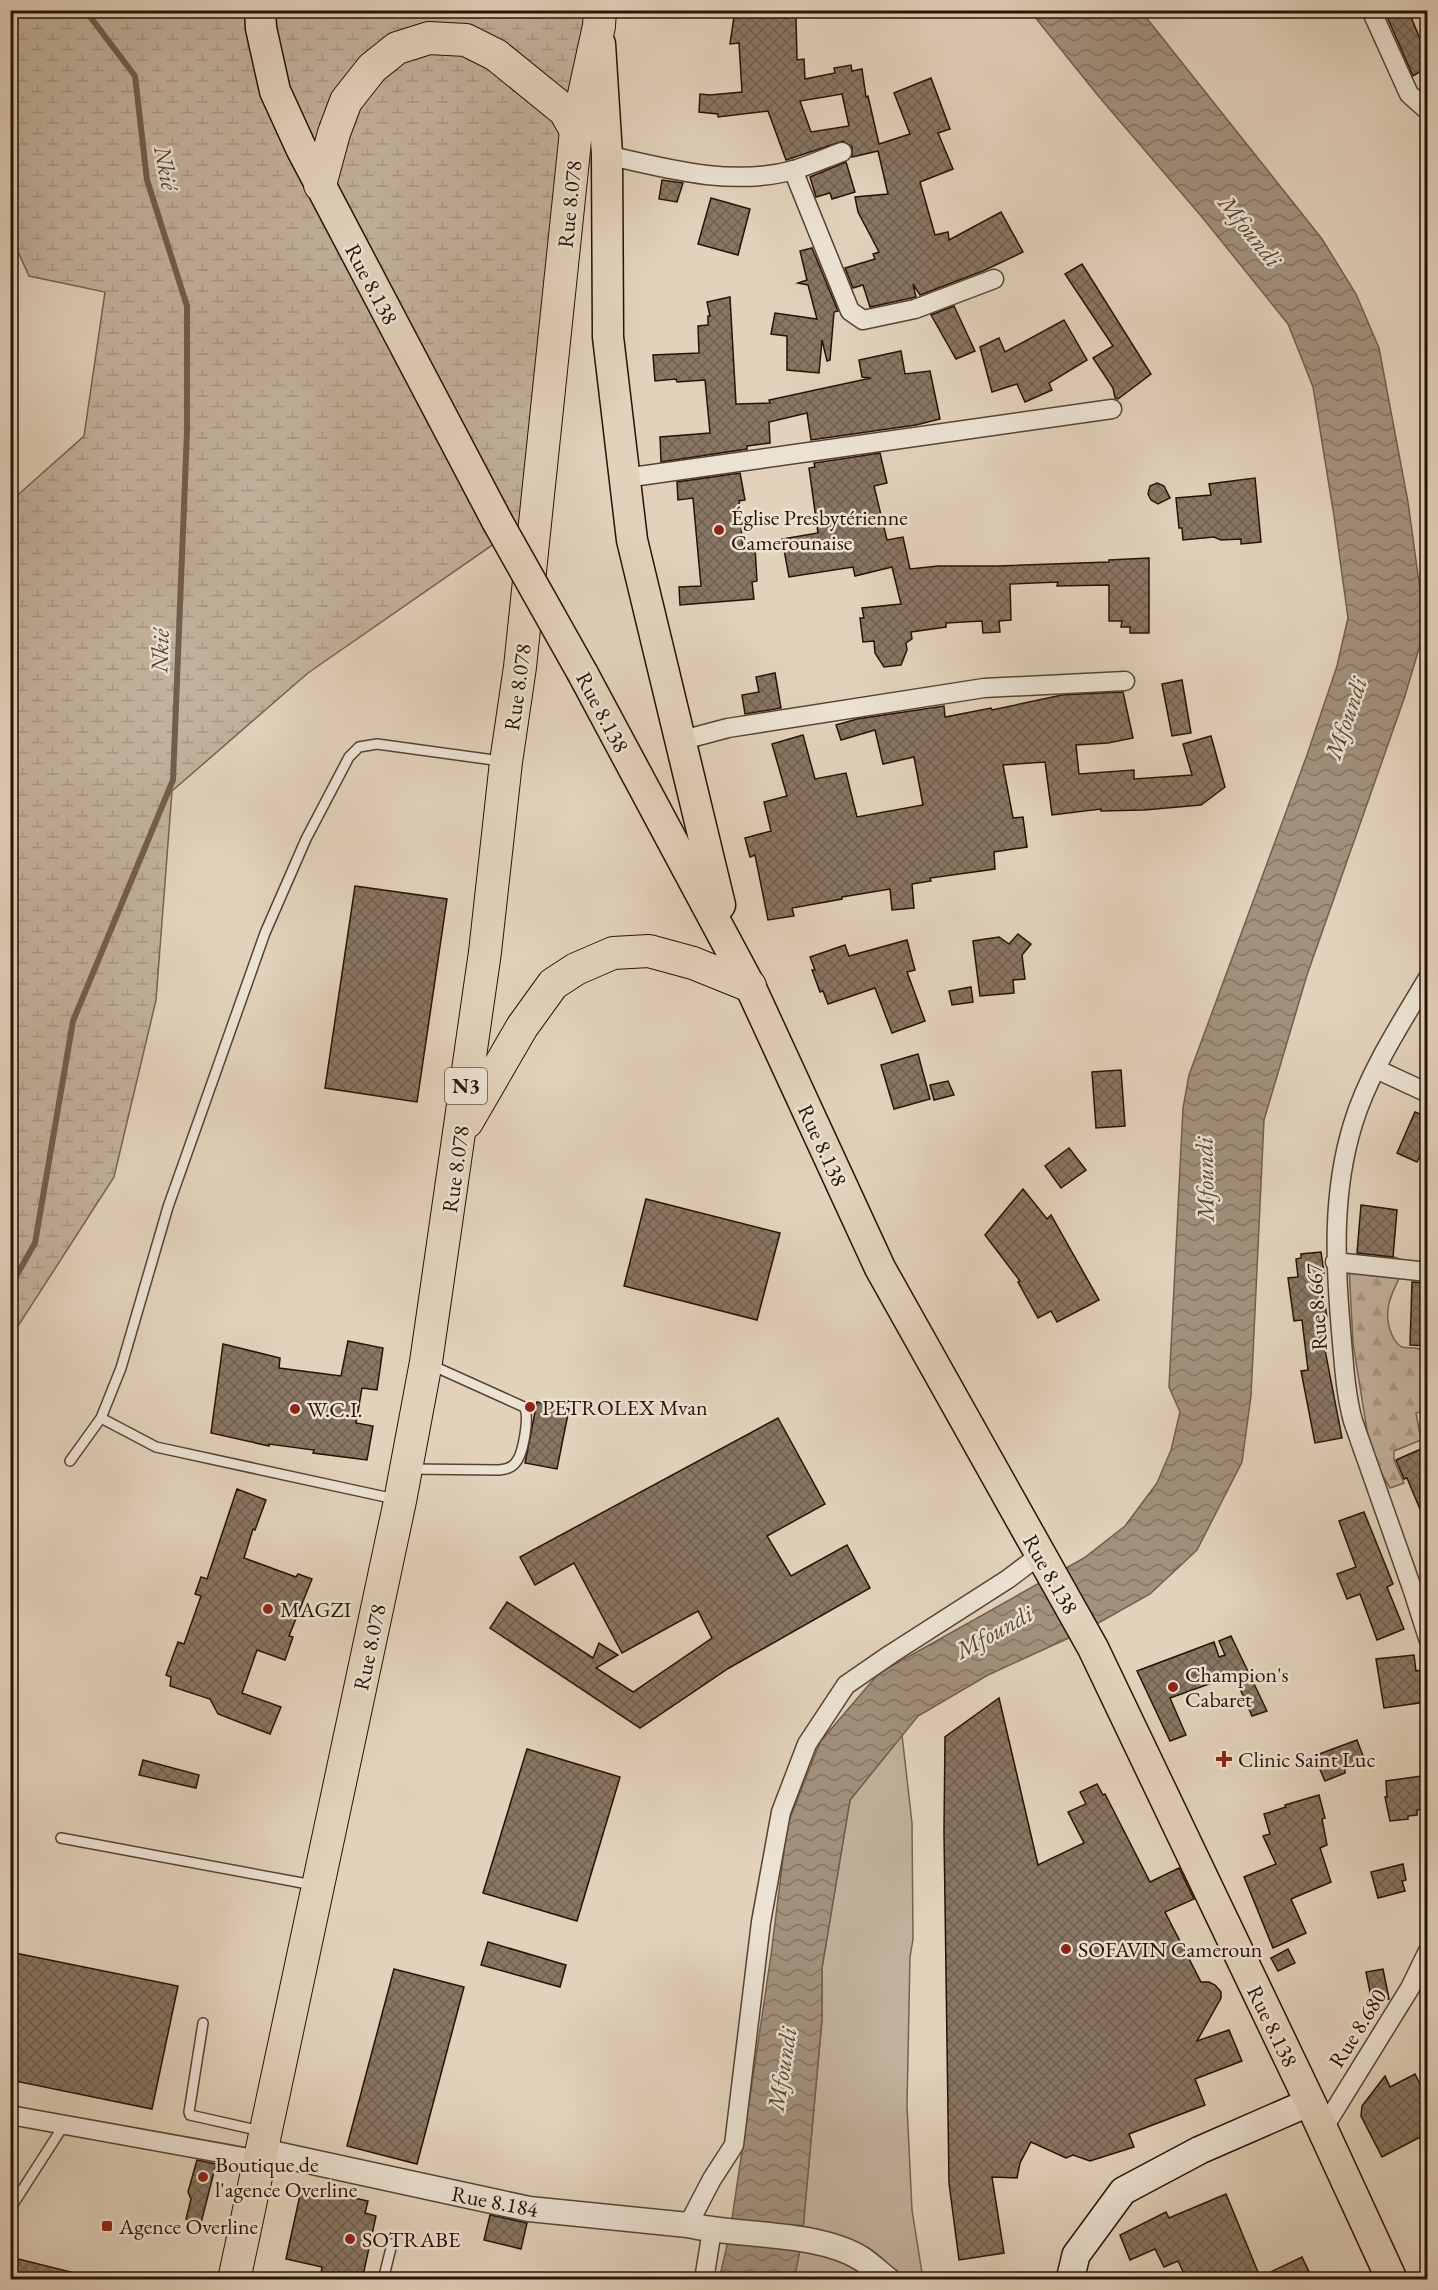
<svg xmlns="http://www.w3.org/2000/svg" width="1438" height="2290" viewBox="0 0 1438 2290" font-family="'EB Garamond',serif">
	<defs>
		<pattern id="forest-firs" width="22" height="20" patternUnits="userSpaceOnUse" patternTransform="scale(1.5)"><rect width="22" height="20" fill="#c2b19c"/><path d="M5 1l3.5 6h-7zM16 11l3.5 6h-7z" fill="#a79785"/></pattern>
		<pattern id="wetland-marsh" width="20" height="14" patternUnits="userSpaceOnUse" patternTransform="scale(1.5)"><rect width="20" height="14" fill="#c2b19c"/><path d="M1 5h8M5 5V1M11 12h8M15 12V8" fill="none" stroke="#a79785"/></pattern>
		<pattern id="water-waves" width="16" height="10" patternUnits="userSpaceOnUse" patternTransform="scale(1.5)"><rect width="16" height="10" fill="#a2917d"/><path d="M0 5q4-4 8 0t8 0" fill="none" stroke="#847564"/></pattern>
		<pattern id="building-cross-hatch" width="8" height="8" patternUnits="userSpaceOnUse" patternTransform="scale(1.5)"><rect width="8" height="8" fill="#887663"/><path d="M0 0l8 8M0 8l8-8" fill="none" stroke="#6f5f4f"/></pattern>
	</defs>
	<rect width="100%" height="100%" fill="#e2d2bb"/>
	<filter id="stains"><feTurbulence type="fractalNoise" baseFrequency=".00333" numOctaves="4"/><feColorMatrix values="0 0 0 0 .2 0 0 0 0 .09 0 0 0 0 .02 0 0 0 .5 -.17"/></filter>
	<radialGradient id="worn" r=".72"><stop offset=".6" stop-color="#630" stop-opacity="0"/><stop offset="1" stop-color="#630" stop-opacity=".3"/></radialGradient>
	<path fill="#c2b19c" stroke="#746250" stroke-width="1.5" d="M902,1735L912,1823L913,1939L910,1957L907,2106L912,2210L923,2279L794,2280L802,2240L822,2019V1968L850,1800Z"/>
	<path fill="url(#forest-firs)" stroke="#746250" stroke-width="1.5" d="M1384,1256C1394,1257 1402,1256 1405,1267C1393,1290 1380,1311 1393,1337C1395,1341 1398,1345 1402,1347C1409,1349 1414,1346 1421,1350L1424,1390H1428L1427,1410L1416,1413L1421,1440L1394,1451V1460L1404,1483L1390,1488L1379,1469L1369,1443L1353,1343L1349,1268L1356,1259Z"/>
	<path fill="url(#wetland-marsh)" stroke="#746250" stroke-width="1.5" d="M11,11H600L537,514L308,673L172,791L156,1000L114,1177L11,1337V501L84,436L105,292L29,276L11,236Z"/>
	<path fill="url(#water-waves)" stroke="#715e4d" stroke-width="1.5" d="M1030,11H1141L1322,239L1356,294L1379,348L1408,502L1421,597L1420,645L1405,696L1307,975L1264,1120L1251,1396L1242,1462L1197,1550L1150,1594L1084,1631L988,1675L918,1716L850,1800L822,1968V2019L802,2240L794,2279L719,2280L730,2232L771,1955L787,1826L820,1742L879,1673L1084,1558L1125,1526L1157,1483L1171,1450L1180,1412L1169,1387L1183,1108L1189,1075L1307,755L1337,666L1348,618L1334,516L1313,387L1288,324L1202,217L1100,98Z"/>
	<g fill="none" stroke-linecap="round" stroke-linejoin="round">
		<path stroke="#715e4d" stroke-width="6" d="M10,1287L35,1243L73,1021L173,780L187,431V306L147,180L135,76L85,10"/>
	</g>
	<g fill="url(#building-cross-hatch)" stroke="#271204" stroke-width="1.5" fill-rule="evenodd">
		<path d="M735,10H783L784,18L796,17L797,60L804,59L805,79L835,73L834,68L851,65L852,71L862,69L866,97L868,96L879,144L910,134L894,93L931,78L950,129L938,133L953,169L920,182L935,235L948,232L949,240L1001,212L1023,252L983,271L920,295L913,284L916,297L870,307L863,285L853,288L845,268L875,259L873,254L879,252L858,212L855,197L888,194L878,151L852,157V147L843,141L786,160L768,111L718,117V114L699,112L700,94L710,95L742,92L739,43L730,44ZM842,94L849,126L811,132L800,101Z"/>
		<path d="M1384,10H1408L1421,41L1428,36V67L1413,76Z"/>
		<path d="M846,162L855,192L832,199L830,193L816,197L810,177Z"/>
		<path d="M662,180L683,183L677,202L659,199Z"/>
		<path d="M711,198L750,209L738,255L698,244Z"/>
		<path d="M812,248L838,311L834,312L830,360L827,361L822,340L819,373L787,370V336L771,334L775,313L817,319L808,285L798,283L807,280L800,251Z"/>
		<path d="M1082,264L1151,374L1118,399L1115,398L1113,388L1093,358L1113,346L1065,274Z"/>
		<path d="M730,297L736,404L770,403L769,400L871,378L862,377L859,360L901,351L905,374L930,371L940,419L916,425L811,440L807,413L769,422L770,443L747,446V449L661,462L660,437L710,433L705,380L677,382L676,379L655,381L653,355L699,353L698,326L708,325V316H710L707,302Z"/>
		<path d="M954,306L975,351L956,359L931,315Z"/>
		<path d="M1064,320L1087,360L1049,383L1052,390L1025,402L1017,384L992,392L980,347L999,338L1005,352Z"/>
		<path d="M880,453L887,483L874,486L887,540L903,537L910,569L938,566H998L1109,562V560L1149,558V633H1130V627H1121L1122,621H1109V585L1057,586L1058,582L1010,584L1011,620L999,621L1000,632L983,633L982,621L946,623V627L911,632L912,639L906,643L907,650L901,665L884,667L875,653L874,641L863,642L860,618H864L862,608L901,604L892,567L855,576L853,567L789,577L782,539L818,533L809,468L815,467L814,463Z"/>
		<path d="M740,473L745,500L739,501L743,549L755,548L757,581L752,582L754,599L680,605L679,587L701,586L693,498L678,500L677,482Z"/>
		<path d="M1255,478L1261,542L1241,544V539L1221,540L1214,537L1183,540L1182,528H1179L1176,498L1211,495L1209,484Z"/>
		<path d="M1157,483L1164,486L1170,498L1158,504L1151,500L1148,494L1150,486Z"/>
		<path d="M775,673L781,708L745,714L742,695L759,692L756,677Z"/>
		<path d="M1182,680L1191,733L1172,736L1162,684Z"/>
		<path d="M1123,692L1133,738L1108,743L1076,745L1079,774L1134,770V779L1192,775L1183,744L1211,736L1225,787L1201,805L1144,810L1101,811V809L1052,815L1045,762L1003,765L1013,818L1023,817L1027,847L994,852L995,869L930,878L931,881L912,884L914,908L892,910L890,889L842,897V899L792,908L794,916L768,920L755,855L750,857L745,838L771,831L764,802L787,796L772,744L803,735L815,779L846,773L857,817L923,805L914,757L883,764L875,730L841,740L836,725L857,719L944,706L945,717L991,708L992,710L1062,695Z"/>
		<path d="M355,886L447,899L417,1102L325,1088Z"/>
		<path d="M1018,934L1031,944L1022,955L1025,979L1013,980L1014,993L980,996L973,941L999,937L1009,944Z"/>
		<path d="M907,940L915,970L907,972L925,1021L892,1033L875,988L828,1004L823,991L820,992L812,970H815L810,957L845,945L849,956Z"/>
		<path d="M971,987L973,1002L952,1005L949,991Z"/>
		<path d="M918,1054L930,1099L894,1109L881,1065Z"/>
		<path d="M1121,1070L1125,1126L1096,1128L1092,1072Z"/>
		<path d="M948,1081L954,1095L934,1100L930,1085Z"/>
		<path d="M1415,1112L1428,1117V1138L1417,1162L1397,1153Z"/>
		<path d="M1069,1148L1086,1170L1061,1188L1045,1166Z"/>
		<path d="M1023,1189L1047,1219L1051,1215L1099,1300L1057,1322L1051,1311L1038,1318L1018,1282L1020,1281L985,1235Z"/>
		<path d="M646,1199L780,1233L757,1320L624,1286Z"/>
		<path d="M1361,1205L1397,1210L1393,1257L1357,1253Z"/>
		<path d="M1321,1252L1324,1273L1320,1274L1327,1317H1322L1325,1350L1342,1438L1315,1443L1301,1371L1308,1370L1302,1320L1294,1321L1288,1278L1298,1277L1296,1259L1301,1258V1254Z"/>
		<path d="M1412,1282L1428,1283V1346L1410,1345Z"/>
		<path d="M348,1341L383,1348L377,1390L362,1388L356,1423L373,1426L367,1460L313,1453L314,1450L269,1444V1446L211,1433L223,1344L280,1358L279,1368L341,1376Z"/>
		<path d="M537,1402L569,1409L557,1469L525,1463Z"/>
		<path d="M778,1418L825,1504L767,1536L791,1576L847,1545L870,1588L729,1668L640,1728L490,1628L507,1602L593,1658L599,1643L618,1655L596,1668L633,1692L712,1638L698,1611L622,1653L574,1563L535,1585L520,1557Z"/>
		<path d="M1428,1446V1526H1427L1407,1478L1404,1479L1396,1460Z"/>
		<path d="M237,1489L266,1500L255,1530L253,1529L244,1558L296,1577L298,1574L312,1579L289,1636L293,1637L285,1660L257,1650L242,1693L281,1707L270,1734L218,1714L210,1699L170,1686L171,1677L166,1675L178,1642L184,1644L201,1596L195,1594L201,1577L207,1579Z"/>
		<path d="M1364,1512L1393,1584L1387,1587L1404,1629L1377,1640L1360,1594L1347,1599L1337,1574L1356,1567L1339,1521Z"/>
		<path d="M1231,1636L1267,1711L1252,1716L1234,1675L1170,1698L1186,1735L1170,1741L1137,1671L1214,1642L1219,1657L1225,1655L1219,1641Z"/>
		<path d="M1414,1655L1416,1671L1421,1670L1426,1702L1384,1708L1376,1659Z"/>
		<path d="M999,1698L1038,1865L1084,1843L1068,1812L1086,1804L1080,1792L1097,1784L1103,1795L1105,1794L1150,1882L1179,1868L1194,1899L1165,1912L1201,1982H1209L1215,1985L1221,1992V1998L1197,2041L1229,2030L1242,2061L1195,2079L1205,2105L1129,2134L1134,2147L1090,2161L1073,2155L1066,2158L1031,2142L1020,2163L1017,2178L992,2177L1004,2253L959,2260L949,2183L944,1832L945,1737Z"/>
		<path d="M1357,1740L1365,1761L1345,1769V1773L1325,1781L1314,1756Z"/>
		<path d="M527,1749L620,1777L577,1921L483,1893Z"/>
		<path d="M143,1760L199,1775L196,1788L139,1775Z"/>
		<path d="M1428,1775V1809L1417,1810V1815L1408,1816V1819L1390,1821L1385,1797H1387L1386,1781Z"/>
		<path d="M1319,1795L1325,1818L1322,1819L1327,1845L1320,1848L1331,1882L1291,1899L1306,1933L1273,1948L1244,1877L1276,1864L1263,1836L1270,1834L1264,1814L1286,1807L1285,1805Z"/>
		<path d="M1403,1864L1406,1880L1402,1881L1405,1891L1378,1898L1371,1872Z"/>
		<path d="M488,1942L566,1965L560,1987L481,1965Z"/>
		<path d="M1288,1949L1295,1963L1278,1971L1271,1958Z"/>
		<path d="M10,1952L178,1986L152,2109L10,2080Z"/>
		<path d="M394,1969L464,1987L417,2164L347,2146Z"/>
		<path d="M1383,1969L1389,1999L1372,2002L1366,1972Z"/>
		<path d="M1415,2074L1428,2100V2133L1382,2157L1361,2116L1362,2106L1385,2076L1390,2087Z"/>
		<path d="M197,2160L216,2164L201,2223L186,2219L191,2199L188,2192Z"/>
		<path d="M302,2186L368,2201L365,2213L376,2216L362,2280H320L322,2267L286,2259Z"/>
		<path d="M1226,2194L1260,2277L1302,2257L1313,2280H1187L1178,2261L1164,2267L1155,2249L1130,2260L1120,2235L1166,2212L1169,2218Z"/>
		<path d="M490,2215L527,2223L521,2249L484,2240Z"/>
		<path d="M10,2257L79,2274L78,2280H10Z"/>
	</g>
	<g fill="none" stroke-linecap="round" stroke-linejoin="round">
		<g stroke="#564232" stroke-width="12">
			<g id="service">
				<path d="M101,1418L156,1447L395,1499"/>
				<path d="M70,1461L101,1418L121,1368L168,1207L265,933L306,839L349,757L359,747L377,744L501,761"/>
				<path d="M411,1469L499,1470C506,1469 512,1468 516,1462C523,1454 530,1416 524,1407L431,1365"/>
				<path d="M61,1838L313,1885"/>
				<path d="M203,2023L189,2112L190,2115L261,2131"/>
				<path d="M10,2209L64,2125"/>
				<path d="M383,2280L392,2244"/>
			</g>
		</g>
		<g stroke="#564232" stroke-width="21">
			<g id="minor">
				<path d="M1371,10L1409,94L1428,111"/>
				<path d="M607,155C667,169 733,187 794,170C810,165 826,158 842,152"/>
				<path d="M793,170L850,311L863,320L915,309L994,279"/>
				<path d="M625,478L1112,409"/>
				<path d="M679,741L728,728L984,688L1125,681"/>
				<path d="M1428,978C1401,1023 1368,1074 1353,1124C1332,1192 1335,1261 1341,1331C1344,1362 1345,1392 1353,1421L1413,1591L1428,1638"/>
				<path d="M1376,1069L1428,1093"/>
				<path d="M1335,1262L1428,1272"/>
				<path d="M10,2115L260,2160"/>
				<path d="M1323,2129L1410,1988L1428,1951"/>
				<path d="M688,2225L712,2179L734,2145L761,1922L781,1812L807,1744L846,1685L891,1654L1008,1579L1041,1554"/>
				<path d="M704,2280L712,2230"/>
			</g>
		</g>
		<g stroke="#564232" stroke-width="27">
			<path id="tertiary" d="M262,2151L529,2209L688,2225C740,2237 818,2231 862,2259C871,2265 879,2273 888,2280"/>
		</g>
		<g stroke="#271204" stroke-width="30">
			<path id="secondary" d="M1070,2280L1076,2255L1123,2191L1200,2150L1310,2102"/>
		</g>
		<g stroke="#271204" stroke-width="33">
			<g id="primary">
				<path d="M260,10L261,28L275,91L301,148L497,521"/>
				<path d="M600,44L607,155L608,337L632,540L720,905"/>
				<path d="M583,674L750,986L880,1268L1093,1648L1310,2102L1392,2280"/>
			</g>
		</g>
		<g stroke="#271204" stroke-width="34">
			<g id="trunk">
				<path d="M320,185L334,133L346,101L372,68L397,48L429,38L466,40L496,55L565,111L576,131"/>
				<path d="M467,1122L522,1027L553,984L576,969L613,953L649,951L693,963L750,986"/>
				<path d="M234,2280L400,1501L426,1362L485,952L506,762L520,667L576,131L599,26L600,10"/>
			</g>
		</g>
		<use href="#service" stroke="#ece2d3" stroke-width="9"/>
		<use href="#minor" stroke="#ece2d3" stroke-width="18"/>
		<use href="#tertiary" stroke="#ece2d3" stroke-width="24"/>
		<use href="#secondary" stroke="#ece2d3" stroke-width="27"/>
		<use href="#primary" stroke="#e2d2bb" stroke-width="30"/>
		<use href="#trunk" stroke="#e2d2bb" stroke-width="32"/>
		<g stroke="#271204" stroke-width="33" stroke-linecap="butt">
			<path id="primary-bridge" d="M497,521L583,674"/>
		</g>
		<use href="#primary-bridge" stroke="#e2d2bb" stroke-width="30"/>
	</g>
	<g fill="#8f2418" stroke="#ece2d3" stroke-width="2">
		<circle cx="719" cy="530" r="6"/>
		<circle cx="530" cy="1407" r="6"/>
		<circle cx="295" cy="1409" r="6"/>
		<circle cx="268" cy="1609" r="6"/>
		<circle cx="1173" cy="1687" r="6"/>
		<path d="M1221 1750h6v6h6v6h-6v6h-6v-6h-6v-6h6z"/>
		<circle cx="1066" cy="1949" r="6"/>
		<circle cx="203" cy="2177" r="6"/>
		<rect x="101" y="2220" width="12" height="12" rx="3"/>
		<circle cx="350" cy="2239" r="6"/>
	</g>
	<g text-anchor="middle" stroke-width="5" stroke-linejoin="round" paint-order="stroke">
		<rect fill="#ece2d3" stroke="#625042" stroke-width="1.5" x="445" y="1068" width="42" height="36" rx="4.5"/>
		<g font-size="21" font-weight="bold" fill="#271204">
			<text x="466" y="1093">N3</text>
		</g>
		<g font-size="22" fill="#271204" stroke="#ece2d3">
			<text transform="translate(569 204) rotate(-84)" y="8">Rue 8.078</text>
			<text transform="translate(372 284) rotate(62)" y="8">Rue 8.138</text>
			<text transform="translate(517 687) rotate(-82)" y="8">Rue 8.078</text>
			<text transform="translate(603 712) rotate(62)" y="8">Rue 8.138</text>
			<text transform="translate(823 1145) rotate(65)" y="8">Rue 8.138</text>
			<text transform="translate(455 1169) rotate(-82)" y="8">Rue 8.078</text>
			<text transform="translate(1316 1307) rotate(-94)" y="8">Rue 8.667</text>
			<text transform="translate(1051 1574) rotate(60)" y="8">Rue 8.138</text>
			<text transform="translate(369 1647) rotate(-78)" y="8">Rue 8.078</text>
			<text transform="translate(1273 2026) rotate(64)" y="8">Rue 8.138</text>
			<text transform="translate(1357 2028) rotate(-58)" y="8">Rue 8.680</text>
			<text transform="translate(495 2201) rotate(11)" y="8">Rue 8.184</text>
		</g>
		<g font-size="22" fill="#271204" stroke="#ece2d3" text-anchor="start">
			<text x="731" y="525">Église Presbytérienne<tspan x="731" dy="25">Camerounaise</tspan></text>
			<text x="542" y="1415">PETROLEX Mvan</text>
			<text x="307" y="1417">W.C.I.</text>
			<text x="280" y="1617">MAGZI</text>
			<text x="1185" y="1682">Champion's<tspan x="1185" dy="25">Cabaret</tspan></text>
			<text x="1238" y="1767">Clinic Saint Luc</text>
			<text x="1078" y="1957">SOFAVIN Cameroun</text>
			<text x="215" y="2172">Boutique de<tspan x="215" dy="25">l'agence Overline</tspan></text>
			<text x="119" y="2234">Agence Overline</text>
			<text x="362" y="2247">SOTRABE</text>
		</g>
		<g font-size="24" font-style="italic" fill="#584534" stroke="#ece2d3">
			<text transform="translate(166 168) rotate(79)" y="8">Nkié</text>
			<text transform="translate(1250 231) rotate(51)" y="8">Mfoundi</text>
			<text transform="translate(160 651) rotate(-88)" y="8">Nkié</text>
			<text transform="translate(1346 718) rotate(-71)" y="8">Mfoundi</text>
			<text transform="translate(1205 1179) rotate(-91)" y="8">Mfoundi</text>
			<text transform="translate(994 1632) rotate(-29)" y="8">Mfoundi</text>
			<text transform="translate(782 2069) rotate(-81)" y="8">Mfoundi</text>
		</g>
	</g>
	<rect width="1438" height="2290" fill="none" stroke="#e2d2bb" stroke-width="36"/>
	<rect x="12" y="12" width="1414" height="2266" fill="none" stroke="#271204" stroke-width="3"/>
	<rect x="18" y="18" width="1402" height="2254" fill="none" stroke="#271204" stroke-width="1.5"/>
	<rect width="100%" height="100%" filter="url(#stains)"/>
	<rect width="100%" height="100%" fill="url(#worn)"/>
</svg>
